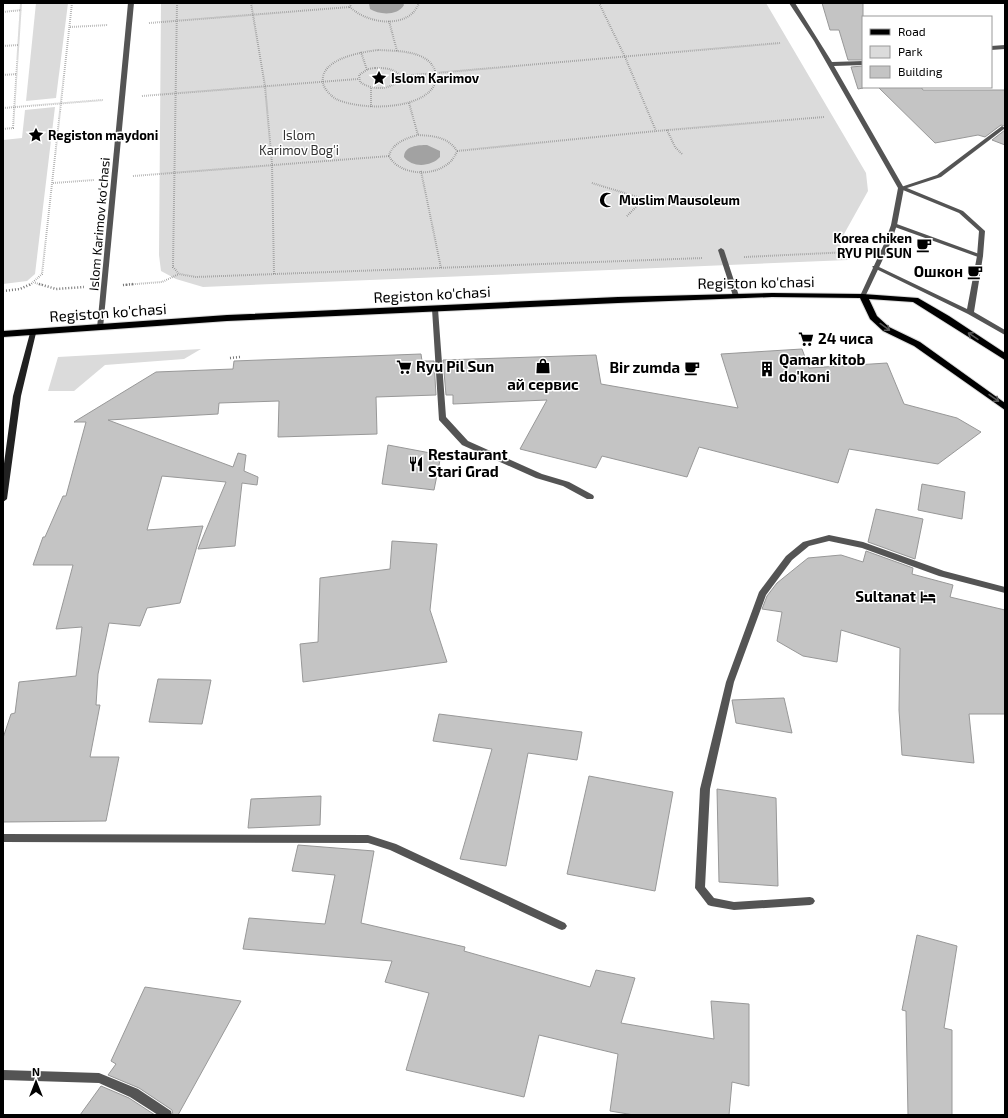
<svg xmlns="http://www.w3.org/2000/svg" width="1008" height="1118" viewBox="0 0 1008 1118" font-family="'Exo 2',sans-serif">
	<rect width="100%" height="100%" fill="#fff"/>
	<g fill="#dbdbdb">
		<path d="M36,3H68L56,98L26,101Z"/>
		<path d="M161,3H766L866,173L868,191L839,243L848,260L203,287L176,279L161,271L159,255Z"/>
		<path d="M55,107L35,274L27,281L3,284V140L22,138L25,110Z"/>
		<path d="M201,349L184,359L105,365L74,391H48L58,357Z"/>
	</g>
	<g fill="#a2a2a2">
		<path d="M369,3H403L404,5C398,16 379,15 370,9Z"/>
		<path d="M427,145L440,151V157C431,167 412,168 404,157C404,146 418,145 427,145Z"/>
	</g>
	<g fill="#c4c4c4" stroke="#989898">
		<path d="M822,3H863V60H848L839,30H830Z"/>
		<path d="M863,66V88L858,89L851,67Z"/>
		<path d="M878,87H921L923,90H1005V126L1001,125L985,137L978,135L935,143Z"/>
		<path d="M1005,130V145L992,140Z"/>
		<path d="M802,349L809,368L887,363L904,404L957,418L981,432L938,464L849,449L838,483L699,447L687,477L602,456L596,468L520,449L547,400L453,404V395H446L443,360L596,355L601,384L738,408L721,354Z"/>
		<path d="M421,354L422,361H434L436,395L376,397L377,434L278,437L279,401L219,403L218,414L108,420L233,467L238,453L246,455L244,471L258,477L257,485L242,483L235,546L198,549L226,482L162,476L147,530L203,526L180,603L147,608L140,626L109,623L98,674L96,705H100L90,757H119L106,821L3,822V738L11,714L15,713L19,682L76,676L82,627L56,629L73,565H33L43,537H45L63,496H66L86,422H74L156,372L233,369L234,361Z"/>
		<path d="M388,445L441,455L434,490L382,484Z"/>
		<path d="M922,484L965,492L962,519L918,510Z"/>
		<path d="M876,509L923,519L915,559L868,542Z"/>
		<path d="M392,541L437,544L430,610L447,662L303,682L300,644L318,642L320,578L390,569Z"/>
		<path d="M866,551L913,568L912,574L953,585L950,597L1005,610V714H969L974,763L902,755L899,710L900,648L841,630L837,662L803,656L777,641L782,612L762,609L767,596L777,583L808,558L841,555L863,562Z"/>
		<path d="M158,679L211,680L202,724L149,722Z"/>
		<path d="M784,698L792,733L736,723L732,700Z"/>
		<path d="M439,714L582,732L577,760L528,753L506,866L460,859L492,749L433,741Z"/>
		<path d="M589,776L673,792L655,891L567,874Z"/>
		<path d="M717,789L776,798L778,886L719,882Z"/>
		<path d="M321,796L320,825L248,828L251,799Z"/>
		<path d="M298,845L374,851L361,923L465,947L464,951L590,987L596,970L635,978L621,1023L714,1039L711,1001L749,1004V1086L732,1082L729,1115H634L610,1111L618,1054L539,1035L524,1097L406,1070L429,993L385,982L392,961L243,949L249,918L325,924L335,875L292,871Z"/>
		<path d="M917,935L957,946L944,1028L952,1030V1115H908L906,1011L902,1010Z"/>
		<path d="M145,987L241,1001L178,1115H173L172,1110L139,1088L108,1075L116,1064L111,1061Z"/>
		<path d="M101,1086L129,1098L155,1115H80Z"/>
	</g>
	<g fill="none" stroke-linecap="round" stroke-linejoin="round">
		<g stroke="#dbdbdb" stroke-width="2">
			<path id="primary" d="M772,293L863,294L918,298L949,316L1005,353V360L913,302L869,299L877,316L889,327L920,342L1005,403V410L914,346L883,331L870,319L860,298L772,297L618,303L227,321L3,337V331L227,315L618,297Z"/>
		</g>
		<g stroke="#767676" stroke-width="2" stroke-dasharray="0.5 1.5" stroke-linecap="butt">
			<path d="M177,3L173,267L179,274L196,277L703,258"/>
			<path d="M251,3L265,86L272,164L274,274"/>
			<path d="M351,3L350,7C367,24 409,30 419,3"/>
			<path d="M599,3L625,57L656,131"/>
			<path d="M3,12L21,10"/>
			<path d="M389,21L397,51"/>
			<path d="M149,23L350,7"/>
			<path d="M70,27L108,25"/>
			<path d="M3,46L18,45"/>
			<path d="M378,50C395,51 425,50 434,68C436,72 436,77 437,81C435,84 433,88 430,91C412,110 359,110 336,99C331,96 324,89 323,83C319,59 361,52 378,50Z"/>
			<path d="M361,52L367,70"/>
			<path d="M375,68C386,68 392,68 401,76V79C390,90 373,91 360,82L359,75L368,69Z"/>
			<path d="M3,75L17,74"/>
			<path d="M401,76L780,43"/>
			<path d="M371,88V107"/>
			<path d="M142,96L358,79"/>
			<path d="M409,103L418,135"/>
			<path d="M3,108L103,100"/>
			<path d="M3,129L13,128L21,3"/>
			<path d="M667,130L675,147L682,154"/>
			<path d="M418,135C434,136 448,137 457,151C448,178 401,179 389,156C392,143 407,138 418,135Z"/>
			<path d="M457,151L656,131L824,117"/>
			<path d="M421,171L441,268"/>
			<path d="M133,176L390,156"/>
			<path d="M53,183L94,180"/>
			<path d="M592,183L644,199L702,197"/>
			<path d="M627,216L644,199"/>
			<path d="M744,257L850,252L860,258"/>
			<path d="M35,283L43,285"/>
			<path d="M30,285L42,274L72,3"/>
			<path d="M123,285L162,282L179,274"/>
		</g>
		<g stroke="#767676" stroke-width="2.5" stroke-dasharray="1 2" stroke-linecap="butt">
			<path d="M39,284L56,289L84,287"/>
			<path d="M123,285L134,284"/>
			<path d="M3,291L20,289L31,284"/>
			<path d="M230,358L240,357"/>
		</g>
		<g fill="#545454" fill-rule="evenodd">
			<path d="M1002,126L1005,128L1004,129L941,177L907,188L963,211L985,231L983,256L974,312L1005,330V335L968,314L872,267L873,266H877L967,309L977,256L979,231L959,213L898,188L937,175Z"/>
			<path d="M721,248L724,250L739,296L738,297H734L733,296L718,250Z"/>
			<path d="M3,834L368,835L396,844L565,923L567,926L565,929L562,930L559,929L390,850L368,843L3,842Z"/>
		</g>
		<g fill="#545454" fill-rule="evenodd">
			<path d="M128,3H134L103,328L100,330L97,328Z"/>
			<path d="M894,223L982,255L983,256L980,258L978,257L892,226L891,225Z"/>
		</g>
		<g fill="#545454" fill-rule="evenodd">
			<path d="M789,3H795L832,62L863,61V65L834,66L904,188L897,225L891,242L865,297H861L860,296L885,242L891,225L898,188L814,41Z"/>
			<path d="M1005,45V49L991,50V46Z"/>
			<path d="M435,307L438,309L446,417L468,441L542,474L569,482L593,495L594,497L593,499H587L563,486L536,478L462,445L439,420L432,309Z"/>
			<path d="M829,535L863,542L944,571L1005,587V593L939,576L862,548L829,541L809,546L792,560L766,595L734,682L710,789L705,887L714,898L734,902L810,897L813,898L815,901L813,904L810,905L734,910L711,906L708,905L695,888L700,789L726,682L759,592L786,556L803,542Z"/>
			<path d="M3,1070L99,1073L138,1089L171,1111L172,1115H158L130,1097L99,1083L3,1080Z"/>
		</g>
		<path fill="#212121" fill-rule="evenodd" d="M33,331L36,333L21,396L7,499L3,502V471L13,396L30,333Z"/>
		<use href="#primary" fill="#000" fill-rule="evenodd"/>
	</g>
	<defs><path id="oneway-shaft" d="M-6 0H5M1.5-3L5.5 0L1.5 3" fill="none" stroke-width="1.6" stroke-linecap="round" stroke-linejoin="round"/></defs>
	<g stroke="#595959">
		<use href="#oneway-shaft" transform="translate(885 327) rotate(36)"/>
		<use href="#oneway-shaft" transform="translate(973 336) rotate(-146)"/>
		<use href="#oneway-shaft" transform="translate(994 398) rotate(35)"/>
	</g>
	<defs>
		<g id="sight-bare" transform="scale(1.2)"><path d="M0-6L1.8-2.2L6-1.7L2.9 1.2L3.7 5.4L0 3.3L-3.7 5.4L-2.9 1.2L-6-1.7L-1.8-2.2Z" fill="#000" stroke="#fff" stroke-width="2.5" paint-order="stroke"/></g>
		<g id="mosque-bare" transform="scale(1.2)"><path d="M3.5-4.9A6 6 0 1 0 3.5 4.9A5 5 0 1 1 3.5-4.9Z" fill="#000" stroke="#fff" stroke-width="2.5" paint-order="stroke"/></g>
		<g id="cafe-bare" transform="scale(1.2)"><path d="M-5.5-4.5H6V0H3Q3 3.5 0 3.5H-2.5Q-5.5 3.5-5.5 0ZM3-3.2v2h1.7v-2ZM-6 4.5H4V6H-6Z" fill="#000" stroke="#fff" stroke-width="2.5" paint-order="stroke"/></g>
		<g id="supermarket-bare" transform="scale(1.2)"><path d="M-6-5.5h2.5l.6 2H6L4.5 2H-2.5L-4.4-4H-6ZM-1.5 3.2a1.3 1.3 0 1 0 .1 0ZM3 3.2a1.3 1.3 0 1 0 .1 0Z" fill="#000" stroke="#fff" stroke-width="2.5" paint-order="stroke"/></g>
		<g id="shop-bare" transform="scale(1.2)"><path d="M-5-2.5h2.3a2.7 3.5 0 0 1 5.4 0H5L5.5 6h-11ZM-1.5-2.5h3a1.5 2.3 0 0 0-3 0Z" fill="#000" stroke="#fff" stroke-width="2.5" paint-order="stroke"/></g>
		<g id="building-bare" transform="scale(1.2)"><path d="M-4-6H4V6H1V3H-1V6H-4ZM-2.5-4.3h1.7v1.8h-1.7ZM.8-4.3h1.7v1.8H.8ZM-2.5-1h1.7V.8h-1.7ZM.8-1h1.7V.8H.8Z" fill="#000" stroke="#fff" stroke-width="2.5" paint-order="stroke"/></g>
		<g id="restaurant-bare" transform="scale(1.2)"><path d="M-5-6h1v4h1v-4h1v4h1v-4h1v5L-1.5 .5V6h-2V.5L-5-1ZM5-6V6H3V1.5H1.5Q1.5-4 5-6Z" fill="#000" stroke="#fff" stroke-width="2.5" paint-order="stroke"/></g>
		<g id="hotel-bare" transform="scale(1.2)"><path d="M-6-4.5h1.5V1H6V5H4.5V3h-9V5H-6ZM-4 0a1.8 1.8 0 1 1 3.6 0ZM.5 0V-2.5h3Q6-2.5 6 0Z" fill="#000" stroke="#fff" stroke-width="2.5" paint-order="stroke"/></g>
	</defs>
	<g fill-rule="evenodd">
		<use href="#sight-bare" x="379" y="78"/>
		<use href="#sight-bare" x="36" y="135"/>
		<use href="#mosque-bare" x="607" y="200"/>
		<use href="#cafe-bare" x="924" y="245"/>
		<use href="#cafe-bare" x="975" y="272"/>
		<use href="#supermarket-bare" x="806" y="339"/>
		<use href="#shop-bare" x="543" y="366"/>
		<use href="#supermarket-bare" x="404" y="367"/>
		<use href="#cafe-bare" x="692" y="368"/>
		<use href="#building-bare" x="767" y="369"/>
		<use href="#restaurant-bare" x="416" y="464"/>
		<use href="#hotel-bare" x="928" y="597"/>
	</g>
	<g text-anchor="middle" stroke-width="3" stroke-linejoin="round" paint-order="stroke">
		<g font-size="13" font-weight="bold" fill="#000" stroke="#fff" text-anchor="start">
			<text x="391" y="83">Islom Karimov</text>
			<text x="48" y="140">Registon maydoni</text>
			<text x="619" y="205">Muslim Mausoleum</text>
			<text x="912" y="243" text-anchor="end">Korea chiken<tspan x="912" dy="15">RYU PIL SUN</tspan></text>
		</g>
		<g font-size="13" fill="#323232" stroke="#fff">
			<text x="299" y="140">Islom<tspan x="299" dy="15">Karimov Bog'i</tspan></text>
		</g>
		<g font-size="13" fill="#000" stroke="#fff">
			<text transform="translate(99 224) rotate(-85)" y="5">Islom Karimov ko'chasi</text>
		</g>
		<g font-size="15" font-weight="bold" fill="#000" stroke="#fff" text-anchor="start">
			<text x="963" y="277" text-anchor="end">Ошкон</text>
			<text x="818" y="344">24 чиса</text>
			<text x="779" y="365">Qamar kitob<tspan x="779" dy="17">do'koni</tspan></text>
			<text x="416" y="372">Ryu Pil Sun</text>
			<text x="680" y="373" text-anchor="end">Bir zumda</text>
			<text x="543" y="390" text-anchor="middle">ай сервис</text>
			<text x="428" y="460">Restaurant<tspan x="428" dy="17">Stari Grad</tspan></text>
			<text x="916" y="602" text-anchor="end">Sultanat</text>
		</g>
		<g font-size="15" fill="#000" stroke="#fff">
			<text transform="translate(756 283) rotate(-1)" y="5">Registon ko'chasi</text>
			<text transform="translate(432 295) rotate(-3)" y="5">Registon ko'chasi</text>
			<text transform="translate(108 313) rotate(-4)" y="5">Registon ko'chasi</text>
		</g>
	</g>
	<rect width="1008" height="1118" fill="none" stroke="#000000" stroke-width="8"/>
	<rect x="862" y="16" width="130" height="72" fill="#ffffff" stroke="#999999"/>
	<rect x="870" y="29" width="20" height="6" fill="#000000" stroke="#999999"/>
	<text x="898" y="36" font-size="12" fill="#000000">Road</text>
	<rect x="870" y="46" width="20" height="12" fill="#dbdbdb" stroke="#999999"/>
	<text x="898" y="56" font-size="12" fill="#000000">Park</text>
	<rect x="870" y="66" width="20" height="12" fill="#c4c4c4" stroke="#999999"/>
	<text x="898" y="76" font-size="12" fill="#000000">Building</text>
	<g transform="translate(36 1082)" stroke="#ffffff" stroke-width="3" paint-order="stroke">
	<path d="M0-3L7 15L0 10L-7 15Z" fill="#000000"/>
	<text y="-6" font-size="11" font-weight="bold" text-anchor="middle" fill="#000000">N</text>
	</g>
</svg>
